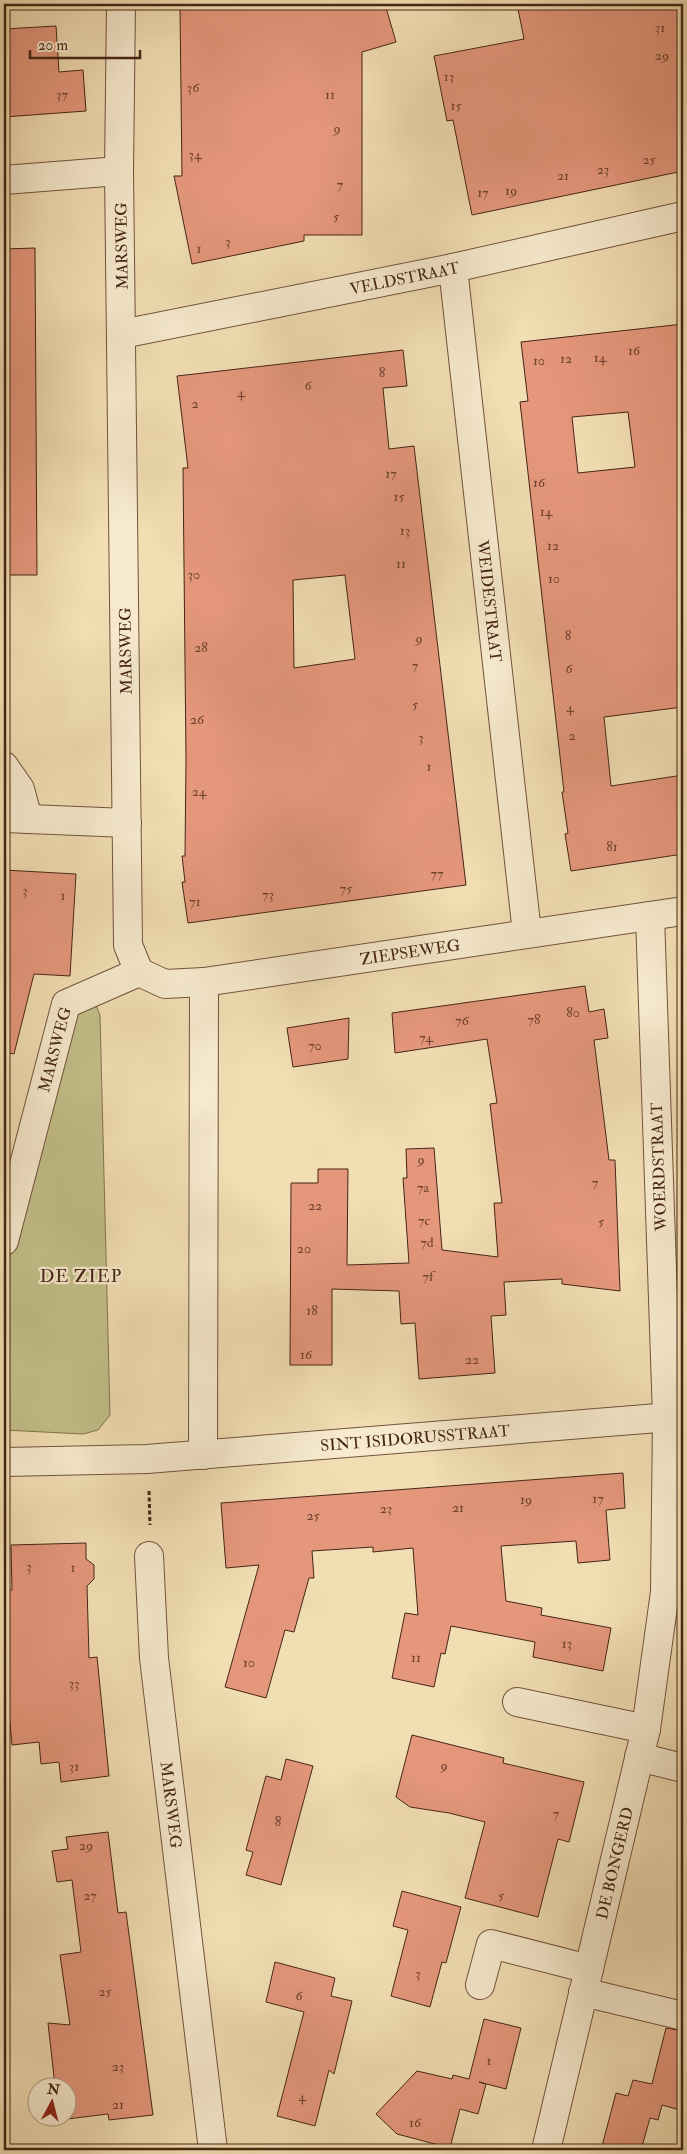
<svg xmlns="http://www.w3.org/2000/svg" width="687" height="2154" viewBox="0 0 687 2154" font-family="'IM FELL Double Pica',serif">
	<rect width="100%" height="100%" fill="#f2deb3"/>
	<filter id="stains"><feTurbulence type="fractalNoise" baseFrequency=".004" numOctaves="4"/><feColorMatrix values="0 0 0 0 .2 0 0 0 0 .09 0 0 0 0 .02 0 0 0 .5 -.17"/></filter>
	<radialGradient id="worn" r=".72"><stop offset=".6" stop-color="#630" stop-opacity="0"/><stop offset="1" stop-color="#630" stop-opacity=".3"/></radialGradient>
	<path fill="#c2bf88" stroke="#84724e" d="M91,994L100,1015L110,1415L98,1430L83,1434L4,1430V1259L10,1228L67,1009Z"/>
	<g fill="#e5977c" stroke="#462515" fill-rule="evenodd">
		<path d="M210,4H385L396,42L362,52V235H304V241L192,264L174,176H182L180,9H210Z"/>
		<path d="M517,4H680L683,18V171L472,215L453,120L447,121L434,56L524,39Z"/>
		<path d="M56,26L59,72L83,70L86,111L4,117V29Z"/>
		<path d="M35,248L37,575H4V249Z"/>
		<path d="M683,324V661L678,662L683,707L604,717L611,786L683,775V854L571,871L565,834L568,833L562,792H564L520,402L528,401L521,342ZM628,412L635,467L578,473L572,417Z"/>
		<path d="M403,350L407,386L383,388L389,449L414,446L466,885L188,923L182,882H185L182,856H185L186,759L183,468H188L177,376ZM345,575L355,659L294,668L293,580Z"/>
		<path d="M4,870L76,874L70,976L34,974L14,1054L4,1052Z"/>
		<path d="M585,986L589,1012L604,1009L608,1038L594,1040L609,1160H615L620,1291L562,1284V1279L504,1282L506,1315L491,1316L495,1373L419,1379L415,1323L401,1324L399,1291L332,1289V1365H290L291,1183H318V1169H348L347,1265L409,1263L403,1178H407L406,1149L434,1148L442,1250L498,1257L494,1203H502L490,1104L497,1103L487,1039L395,1053L392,1013Z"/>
		<path d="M349,1018L348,1059L293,1067L287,1028Z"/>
		<path d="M623,1473L625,1508L606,1510L610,1560L578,1563L576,1541L501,1546L506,1601L542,1608L541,1615L611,1628L603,1671L533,1657L535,1642L451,1626L445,1654L441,1653L434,1687L392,1678L405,1613L418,1615L413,1548L373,1552V1547L312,1551L314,1578H309L294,1632L285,1630L266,1698L225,1687L259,1565L226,1568L221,1503Z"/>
		<path d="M86,1543V1559L94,1565V1579L87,1586L89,1658L97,1657L109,1776L61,1782L59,1762L41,1764L39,1742L12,1745L4,1661V1590H12L11,1545Z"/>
		<path d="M412,1735L504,1758L503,1763L584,1782L569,1842L558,1839L538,1917L465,1898L485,1822L449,1813L410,1807L396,1797Z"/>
		<path d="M286,1759L313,1766L281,1885L246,1875L253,1852L246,1850L266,1776L281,1780Z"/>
		<path d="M108,1832L118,1913L126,1912L153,2115L109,2120L108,2114L59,2120V2116H68V2086H55L48,2023L70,2025L60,1955L81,1952L72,1880L57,1882L52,1851L68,1849L66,1837Z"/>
		<path d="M402,1891L461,1907L446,1963L442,1962L430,2007L391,1996L408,1930L393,1926Z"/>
		<path d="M275,1962L335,1978L331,1996L352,2001L334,2074L329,2070L315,2126L277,2116L304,2012L266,2002Z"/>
		<path d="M484,2019L521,2028L506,2089L479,2082L486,2084L478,2114L460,2109L450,2148L397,2134L376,2114L417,2071L452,2079L453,2075L469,2079Z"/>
		<path d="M666,2028L683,2031V2111L662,2105L658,2120L650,2118L641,2150H601L616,2093L628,2096L633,2080L652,2084Z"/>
	</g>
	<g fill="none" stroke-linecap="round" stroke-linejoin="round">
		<g stroke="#71533c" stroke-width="30">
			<g id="minor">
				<path d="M4,180L119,171"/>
				<path id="s1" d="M453,268L527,933"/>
				<path id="s2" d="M122,334L453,268L683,216"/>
				<path d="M4,766L20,789L28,819"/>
				<path d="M4,818L127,823"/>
				<path id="s3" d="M139,972L165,984L204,982L683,911"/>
				<path id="s4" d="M4,1241L66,1004L139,972L128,945L119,171L121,4"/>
				<path d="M203,1455L204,982"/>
				<path id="s5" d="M4,1462L147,1459L683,1416"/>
				<path id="s6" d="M149,1556L154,1658L213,2150"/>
				<path d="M517,1702L646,1729"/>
				<path d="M639,1757L683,1768"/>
				<path d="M480,1985L491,1944L589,1969"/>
				<path d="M583,1992L683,2016"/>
				<path id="s7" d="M546,2150L646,1729L665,1592L667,1417L650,916"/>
			</g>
		</g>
		<path stroke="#462515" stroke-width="3" stroke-dasharray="4 2.5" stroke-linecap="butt" d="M149,1491L150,1525"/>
		<use href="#minor" stroke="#f7eace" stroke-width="28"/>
	</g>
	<g text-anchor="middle" stroke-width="4.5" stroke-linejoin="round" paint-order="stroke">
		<g font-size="14" fill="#6e422f">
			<text x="660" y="32">31</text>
			<text x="662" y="60">29</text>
			<text x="449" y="81">13</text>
			<text x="193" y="92">36</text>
			<text x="62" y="99">37</text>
			<text x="330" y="99">11</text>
			<text x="456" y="110">15</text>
			<text x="337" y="133">9</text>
			<text x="195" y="159">34</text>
			<text x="649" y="164">25</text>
			<text x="603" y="174">23</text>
			<text x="563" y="180">21</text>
			<text x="340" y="189">7</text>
			<text x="511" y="195">19</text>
			<text x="483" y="197">17</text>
			<text x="336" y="221">5</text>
			<text x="228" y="246">3</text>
			<text x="199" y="253">1</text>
			<text x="634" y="355">16</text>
			<text x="600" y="362">14</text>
			<text x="566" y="363">12</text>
			<text x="539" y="365">10</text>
			<text x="382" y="377">8</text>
			<text x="308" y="390">6</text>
			<text x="241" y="397">4</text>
			<text x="195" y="408">2</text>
			<text x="391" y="478">17</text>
			<text x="539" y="487">16</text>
			<text x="399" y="501">15</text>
			<text x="546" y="516">14</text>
			<text x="405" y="535">13</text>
			<text x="553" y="550">12</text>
			<text x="401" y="568">11</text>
			<text x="194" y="579">30</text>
			<text x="554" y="583">10</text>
			<text x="568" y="640">8</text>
			<text x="419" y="643">9</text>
			<text x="201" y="652">28</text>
			<text x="415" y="670">7</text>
			<text x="569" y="673">6</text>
			<text x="415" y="709">5</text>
			<text x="570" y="712">4</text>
			<text x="197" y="724">26</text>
			<text x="572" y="740">2</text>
			<text x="421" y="742">3</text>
			<text x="429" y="771">1</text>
			<text x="199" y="796">24</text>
			<text x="612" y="851">81</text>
			<text x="437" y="878">77</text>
			<text x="346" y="893">75</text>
			<text x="25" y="895">3</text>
			<text x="268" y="899">73</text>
			<text x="63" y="900">1</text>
			<text x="195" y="906">71</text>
			<text x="573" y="1017">80</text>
			<text x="534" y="1024">78</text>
			<text x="462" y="1025">76</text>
			<text x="426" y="1042">74</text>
			<text x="315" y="1050">70</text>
			<text x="421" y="1164">9</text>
			<text x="595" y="1187">7</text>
			<text x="423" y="1192">7a</text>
			<text x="315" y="1210">22</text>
			<text x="424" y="1225">7c</text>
			<text x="601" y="1226">5</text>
			<text x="427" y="1247">7d</text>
			<text x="304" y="1253">20</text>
			<text x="428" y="1281">7f</text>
			<text x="312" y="1315">18</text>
			<text x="306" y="1359">16</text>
			<text x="472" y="1364">22</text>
			<text x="598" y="1503">17</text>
			<text x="526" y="1504">19</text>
			<text x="458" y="1512">21</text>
			<text x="386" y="1513">23</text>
			<text x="313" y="1520">25</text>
			<text x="29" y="1571">3</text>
			<text x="73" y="1572">1</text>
			<text x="567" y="1648">13</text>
			<text x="416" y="1662">11</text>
			<text x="249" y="1667">10</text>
			<text x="74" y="1688">33</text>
			<text x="444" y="1770">9</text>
			<text x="74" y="1771">31</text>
			<text x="556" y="1818">7</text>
			<text x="278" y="1826">8</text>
			<text x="86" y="1850">29</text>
			<text x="90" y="1900">27</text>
			<text x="501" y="1900">5</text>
			<text x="418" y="1978">3</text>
			<text x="105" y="1996">25</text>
			<text x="299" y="2000">6</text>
			<text x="489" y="2065">1</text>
			<text x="118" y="2071">23</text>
			<text x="302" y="2101">4</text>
			<text x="118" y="2109">21</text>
			<text x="415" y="2127">16</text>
		</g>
		<g font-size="16" fill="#462515" stroke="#f7eace">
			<text transform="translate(121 246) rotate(-91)" y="6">MARSWEG</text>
			<text dy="6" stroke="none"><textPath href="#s2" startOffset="288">VELDSTRAAT</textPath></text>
			<text dy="6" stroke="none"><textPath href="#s1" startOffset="335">WEIDESTRAAT</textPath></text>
			<text transform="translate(125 651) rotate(-91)" y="6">MARSWEG</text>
			<text dy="6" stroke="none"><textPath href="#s3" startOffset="276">ZIEPSEWEG</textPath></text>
			<text dy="6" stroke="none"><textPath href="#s4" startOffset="198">MARSWEG</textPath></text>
			<text transform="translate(658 1167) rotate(-92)" y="6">WOERDSTRAAT</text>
			<text dy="6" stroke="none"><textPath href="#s5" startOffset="412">SINT ISIDORUSSTRAAT</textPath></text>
			<text dy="6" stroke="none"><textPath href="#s6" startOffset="250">MARSWEG</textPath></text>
			<text dy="6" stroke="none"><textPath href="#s7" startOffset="295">DE BONGERD</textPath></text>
		</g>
		<g font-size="18" letter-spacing="1" fill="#462515" stroke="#f7eace">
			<text x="81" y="1282">DE ZIEP</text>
		</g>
	</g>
	<rect width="687" height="2154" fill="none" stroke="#f2deb3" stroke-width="20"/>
	<rect x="5" y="5" width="677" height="2144" fill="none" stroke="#462515" stroke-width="2.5"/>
	<rect x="10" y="10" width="667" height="2134" fill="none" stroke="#462515"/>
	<g transform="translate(52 2102) rotate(7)"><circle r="24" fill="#f7eace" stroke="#b09b84"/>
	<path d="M0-4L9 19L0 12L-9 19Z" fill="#8f2418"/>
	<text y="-8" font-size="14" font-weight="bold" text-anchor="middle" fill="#462515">N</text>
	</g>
	<path d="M30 50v8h110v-8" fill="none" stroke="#462515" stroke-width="2.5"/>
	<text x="38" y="50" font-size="15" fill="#462515" stroke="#f7eace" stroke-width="4" paint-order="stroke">20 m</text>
	<rect width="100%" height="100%" filter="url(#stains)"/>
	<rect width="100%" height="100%" fill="url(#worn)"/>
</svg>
